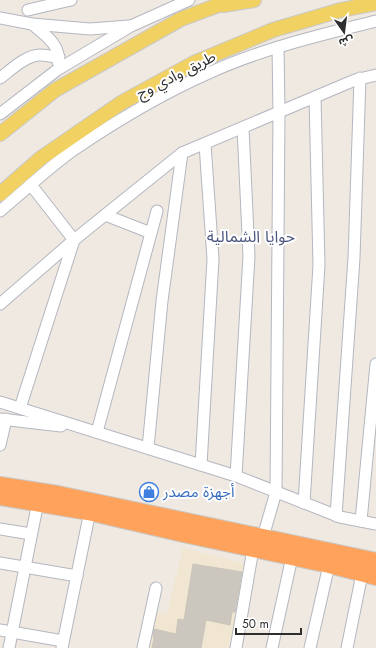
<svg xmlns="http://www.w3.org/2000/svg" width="376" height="648" viewBox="0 0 376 648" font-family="Jost,'Noto Sans Arabic',sans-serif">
	<rect width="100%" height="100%" fill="#efe9e1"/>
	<path fill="#f0e6d1" d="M183,548L247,564L236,619L228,648H146L153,612L167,613Z"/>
	<path fill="#cbc7bf" stroke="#cbc5ba" d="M193,564L242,572L235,612H232L230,625L206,620L201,648H152L154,638L153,636L154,629L176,634L178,619L184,620Z"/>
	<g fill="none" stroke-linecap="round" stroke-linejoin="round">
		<g stroke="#b4b7c1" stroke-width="13">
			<g id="minor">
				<path d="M28,10L71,0"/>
				<path d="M0,18L32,24L90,29L129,26"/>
				<path d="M32,24C44,34 61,45 58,62"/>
				<path d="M0,78C11,70 26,55 40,55C46,55 53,57 59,57"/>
				<path d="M0,114L57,70L131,26L189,0"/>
				<path d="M0,211C24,191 47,169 72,151C116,121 163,93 211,72C264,48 321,35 376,21"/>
				<path d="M105,215L151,233"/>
				<path d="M0,304L74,240L182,153L355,80L376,75"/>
				<path d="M0,402L236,476L340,517L376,524"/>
				<path d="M20,408L74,240L31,185"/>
				<path d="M0,419L61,426"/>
				<path d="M97,432L157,211"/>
				<path d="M0,445L6,419"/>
				<path d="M148,448L162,301L182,153"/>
				<path d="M201,465L213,259L205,144"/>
				<path d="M236,476L249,256L243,128"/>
				<path d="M304,503L319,265L315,97"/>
				<path d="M336,516L354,258L360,78"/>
				<path d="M361,521L376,364"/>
				<path d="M0,529L31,534"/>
				<path d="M263,537L276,492L279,112L278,47"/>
				<path d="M0,563L77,576"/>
				<path d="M0,630L63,641"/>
				<path d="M9,648L36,512"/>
				<path d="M62,648L88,521"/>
				<path d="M143,648L156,588"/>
				<path d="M236,648L253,549"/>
				<path d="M272,648L292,557"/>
				<path d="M310,648L329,565"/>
				<path d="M347,648L362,574"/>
			</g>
		</g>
		<g stroke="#c9c9c9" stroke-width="16">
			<g id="major">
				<path d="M223,5L254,0"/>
				<path d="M0,134L55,90L181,19L232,0"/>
				<path d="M0,194L41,158L121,103L194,63L273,30L341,10L376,3"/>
			</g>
		</g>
		<g stroke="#c9c9c9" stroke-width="18">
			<g id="highway">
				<path d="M0,485L58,494L376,561"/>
				<path d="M0,497L88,512L183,534L329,565L376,577"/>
			</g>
		</g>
		<use href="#minor" stroke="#fff" stroke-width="11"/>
		<use href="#major" stroke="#f2d163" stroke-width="14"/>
		<use href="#highway" stroke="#ffa35c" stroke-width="16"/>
	</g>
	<defs>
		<g id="shop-ring" transform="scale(1)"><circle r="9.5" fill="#fff" stroke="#3f7fe0" stroke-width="1.5"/><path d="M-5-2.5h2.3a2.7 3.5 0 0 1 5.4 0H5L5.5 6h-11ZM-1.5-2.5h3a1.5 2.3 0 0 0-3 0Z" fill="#3f7fe0"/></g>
	</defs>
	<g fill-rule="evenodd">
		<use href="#shop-ring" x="149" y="492"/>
	</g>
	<g text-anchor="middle" stroke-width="4" stroke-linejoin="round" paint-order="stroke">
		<g font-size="15" fill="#2e2e2e" stroke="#fff">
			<text transform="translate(176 75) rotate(-27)" y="5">طريق وادي وج</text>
		</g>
		<g font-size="15" fill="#366cbe" stroke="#fff" text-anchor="start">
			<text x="163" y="497">أجهزة مصدر</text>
		</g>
		<g font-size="16" fill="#4d5680" stroke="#fff">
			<text x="251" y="242">حوايا الشمالية</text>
		</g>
	</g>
	<g transform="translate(344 32) rotate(166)" stroke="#ffffff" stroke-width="3" paint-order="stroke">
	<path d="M0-3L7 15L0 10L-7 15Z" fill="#2e2e2e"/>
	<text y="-6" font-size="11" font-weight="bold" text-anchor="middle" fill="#2e2e2e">ش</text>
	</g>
	<path d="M236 628v6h65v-6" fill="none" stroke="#2e2e2e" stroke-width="2"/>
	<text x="242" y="628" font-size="12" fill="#2e2e2e" stroke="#ffffff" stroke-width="3" paint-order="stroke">50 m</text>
</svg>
